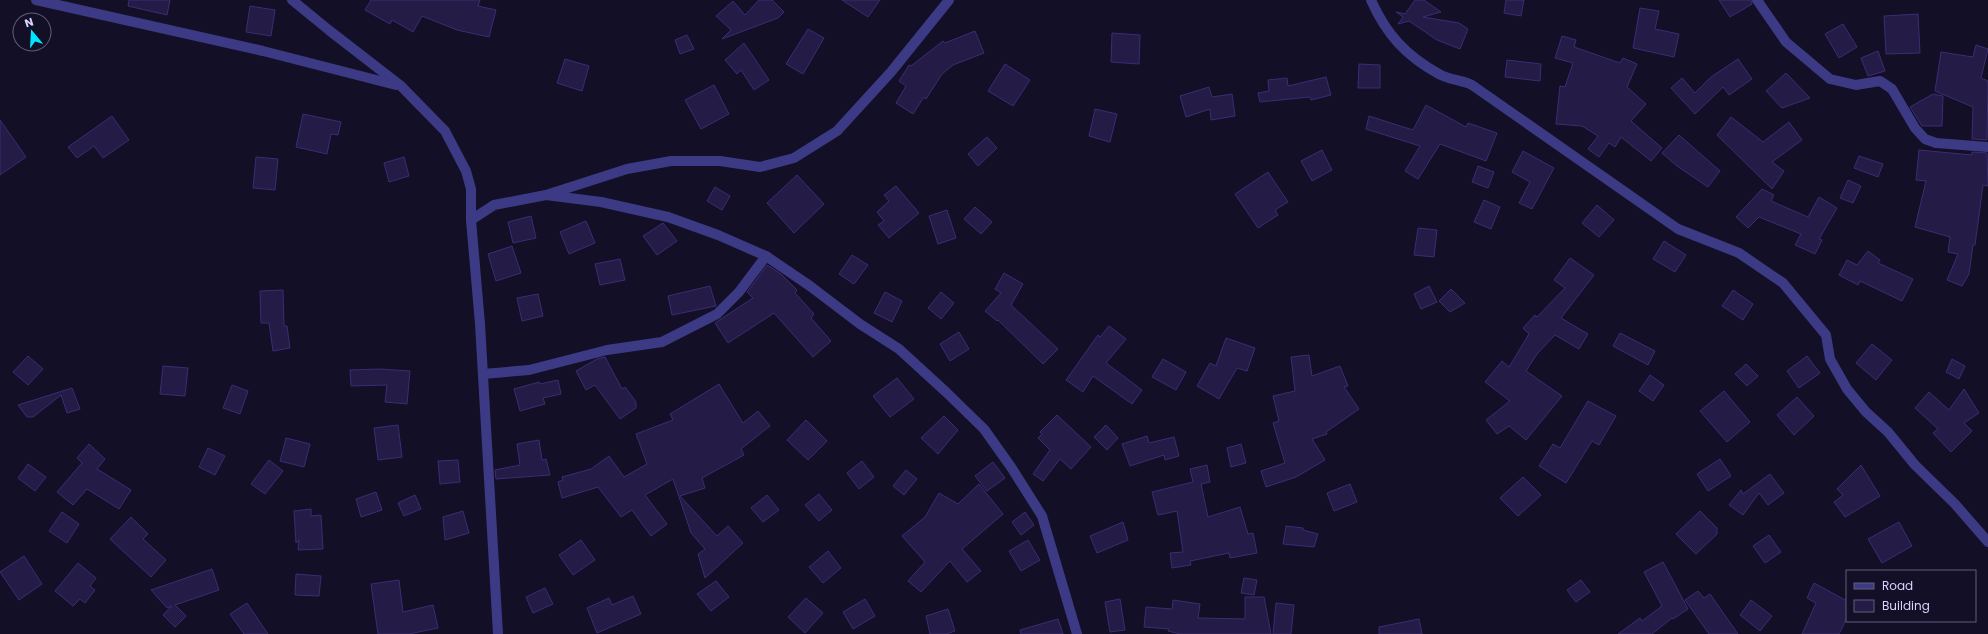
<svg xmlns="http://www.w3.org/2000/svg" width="1988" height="634" viewBox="0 0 1988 634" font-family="Poppins,sans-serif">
	<rect width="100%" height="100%" fill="#130f26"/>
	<g fill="#241b47" stroke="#3b2d73">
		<path d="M129,0H170L167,15L128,6Z"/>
		<path d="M371,0H480L478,6L496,10L489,37L457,30L422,16L413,32L392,20L390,24L365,10Z"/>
		<path d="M759,0H772L784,12L778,18L722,39L731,30L716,16L733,1L745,15Z"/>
		<path d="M842,0H880L868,17Z"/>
		<path d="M1415,0H1424L1441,12L1423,17L1459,23L1468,29L1460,49L1437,40L1409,21L1398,24L1403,17L1396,12L1405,14Z"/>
		<path d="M1506,0H1524L1521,16L1504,13Z"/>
		<path d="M1719,0H1751L1752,4L1730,17Z"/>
		<path d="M250,6L275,10L271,36L246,32Z"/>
		<path d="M1640,8L1659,11L1655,29L1679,34L1674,57L1633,48Z"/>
		<path d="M1918,14L1920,53L1886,54L1884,16Z"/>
		<path d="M1843,24L1857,47L1839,58L1825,34Z"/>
		<path d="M808,29L824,38L803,74L786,64Z"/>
		<path d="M975,31L984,53L953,65L942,74L926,99L924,97L913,114L896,103L906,86L899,81L909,65L911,66L943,41L945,43Z"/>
		<path d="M1112,33L1140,35L1139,64L1111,62Z"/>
		<path d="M687,35L694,49L680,54L675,40Z"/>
		<path d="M1562,36L1576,40L1574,47L1620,63L1623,58L1637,64L1627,87L1646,104L1631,121L1662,148L1651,161L1621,137L1615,147L1609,143L1599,157L1588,149L1598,136L1582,126L1556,124L1560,86L1565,87L1573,63L1555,58Z"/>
		<path d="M744,43L769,80L754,90L741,70L737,74L725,60Z"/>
		<path d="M1976,45L1988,49L1981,78L1988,81L1987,140L1972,139L1973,107L1935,91L1941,52L1973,57Z"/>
		<path d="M1878,51L1885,71L1868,76L1861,58Z"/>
		<path d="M565,59L589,66L582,91L557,83Z"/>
		<path d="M1738,59L1752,79L1729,95L1723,87L1695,114L1671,88L1682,78L1695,93L1711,77Z"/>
		<path d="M1507,60L1541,64L1540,81L1505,77Z"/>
		<path d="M1005,64L1030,80L1013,106L988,91Z"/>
		<path d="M1359,64L1380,65V88H1358Z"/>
		<path d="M1786,73L1810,98L1782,108L1766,91Z"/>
		<path d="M1326,77L1331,95L1311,100L1310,97L1260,102L1258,93L1269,91L1268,80L1287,78L1288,86Z"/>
		<path d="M714,85L729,114L701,129L685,100Z"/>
		<path d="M1209,87L1212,97L1232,94L1235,116L1211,120L1210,109L1186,117L1180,96Z"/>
		<path d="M1933,94L1943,96L1942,126H1922L1910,107Z"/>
		<path d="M1426,105L1466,127L1468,123L1497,133L1486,161L1440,144L1418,179L1405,171L1420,146L1366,129L1369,116L1413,130Z"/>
		<path d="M1095,109L1117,114L1110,142L1089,136Z"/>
		<path d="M303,114L341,122L338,135L331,134L327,154L296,147Z"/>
		<path d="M112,116L129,140L103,158L94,146L77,158L68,147Z"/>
		<path d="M1731,117L1763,142L1789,122L1802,140L1772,162L1784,171L1772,189L1717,135Z"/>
		<path d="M0,120L26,157L0,175Z"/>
		<path d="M1679,135L1720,171L1708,187L1677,166L1662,153Z"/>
		<path d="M987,137L997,148L978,166L968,154Z"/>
		<path d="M1322,150L1332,170L1312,181L1301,161Z"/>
		<path d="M1919,150L1972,155V152L1987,153L1988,186L1983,185L1975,245H1973L1969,274L1962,286L1947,280L1958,254L1948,252L1950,237L1915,227L1926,181L1916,180Z"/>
		<path d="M1523,151L1554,168L1532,209L1519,203L1530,182L1512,172Z"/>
		<path d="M1859,156L1883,164L1878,177L1854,168Z"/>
		<path d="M256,157L278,159L275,190L253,188Z"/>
		<path d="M404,157L409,176L389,182L384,163Z"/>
		<path d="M1478,166L1494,172L1488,188L1472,182Z"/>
		<path d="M1268,172L1288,202L1275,210L1278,215L1258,228L1235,194Z"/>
		<path d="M797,175L824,204L794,233L767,203Z"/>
		<path d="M1848,180L1861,186L1853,203L1840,198Z"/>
		<path d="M896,186L919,213L889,238L878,225L884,221L877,212L889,201L884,195Z"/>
		<path d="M715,187L730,196L722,210L707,201Z"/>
		<path d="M1762,189L1774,195L1771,201L1808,217L1819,197L1837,208L1819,239L1822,240L1815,254L1795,245L1801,234L1759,217L1748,228L1736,217Z"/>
		<path d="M1484,200L1500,207L1491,229L1474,222Z"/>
		<path d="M1597,205L1614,220L1599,237L1582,223Z"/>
		<path d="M975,207L992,222L981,234L964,219Z"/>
		<path d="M947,210L956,238L938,244L929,216Z"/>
		<path d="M531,216L536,238L513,243L508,222Z"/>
		<path d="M586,221L595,243L569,254L560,232Z"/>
		<path d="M663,223L677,241L657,255L643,236Z"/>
		<path d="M1418,228L1437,230L1434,257L1414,255Z"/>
		<path d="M1664,241L1686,255L1675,272L1653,259Z"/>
		<path d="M512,246L521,273L496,281L488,254Z"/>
		<path d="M1868,251L1880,260L1878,263L1913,279L1902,301L1860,281L1858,285L1839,275L1847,260L1857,265Z"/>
		<path d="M852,255L868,265L854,284L839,274Z"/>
		<path d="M1570,258L1594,275L1561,318L1588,334L1579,349L1555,335L1537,354L1526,371L1562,396L1526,440L1509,426L1497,434L1486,420L1510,401L1485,382L1502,361L1509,367L1529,334L1523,328L1535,315L1537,317L1565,288L1554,280Z"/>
		<path d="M620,259L625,280L600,285L595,264Z"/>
		<path d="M767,265L781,274L797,290L795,293L814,314L811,318L831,341L813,357L774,313L728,343L715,323L753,298L747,292Z"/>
		<path d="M1004,273L1023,284L1011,305L1058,349L1043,364L998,320L997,321L985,311L1001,293L995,289Z"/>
		<path d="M710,286L716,306L672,315L668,296Z"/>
		<path d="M1429,286L1437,302L1421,309L1414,294Z"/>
		<path d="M1451,289L1465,303L1450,312L1439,301Z"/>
		<path d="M283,290L284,326H287L290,348L273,351L269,323H261L260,291Z"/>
		<path d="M1733,290L1753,304L1743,320L1722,306Z"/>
		<path d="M885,292L902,301L892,322L874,313Z"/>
		<path d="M941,292L954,303L941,319L928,308Z"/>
		<path d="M538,294L543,316L522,321L517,298Z"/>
		<path d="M1109,326L1126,339L1106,363L1142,390L1132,404L1093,376L1083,392L1066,380L1098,335L1100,337Z"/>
		<path d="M959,332L969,349L950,361L940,344Z"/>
		<path d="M1620,333L1655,351L1648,365L1613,346Z"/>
		<path d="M1226,338L1255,348L1247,371L1237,368L1219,399L1197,386L1210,363L1216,366Z"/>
		<path d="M1872,344L1892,360L1876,380L1856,363Z"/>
		<path d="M1309,355L1312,376L1340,366L1348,386L1344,387L1359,409L1326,432L1327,434L1312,439L1325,460L1296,477L1266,487L1261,471L1285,463L1273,423L1279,421L1273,396L1295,391L1291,357Z"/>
		<path d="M28,356L43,369L28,385L13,372Z"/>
		<path d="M1807,356L1820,373L1799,388L1787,371Z"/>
		<path d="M605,357L622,389L625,387L636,402V408L620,419L595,385L586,390L576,371L597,359Z"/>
		<path d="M1163,359L1186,372L1176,390L1152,377Z"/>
		<path d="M1952,359L1965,366L1959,379L1946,372Z"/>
		<path d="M1746,364L1758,376L1747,386L1735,374Z"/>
		<path d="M163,366L188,368L185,396L160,394Z"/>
		<path d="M380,369L410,371L407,404L385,402L387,385L351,386L350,370Z"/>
		<path d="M1650,375L1664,385L1653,401L1639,391Z"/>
		<path d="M897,378L914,399L890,417L873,396Z"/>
		<path d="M558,380L561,394L543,398L545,404L520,411L514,389L539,382L540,384Z"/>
		<path d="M719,384L743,423L758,411L770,426L741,449L744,455L702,478L705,488L680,496L717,536L728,526L743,543L705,578L698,554L705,549L691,533L673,479L645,495L667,524L651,536L632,510L621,517L598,487L562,498L558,482L563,480L562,477L591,469L609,456L624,477L647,464L636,434L673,420L670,414Z"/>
		<path d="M232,385L248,391L240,414L223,408Z"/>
		<path d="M72,388L80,409L67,413L61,395L33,417H27L18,405Z"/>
		<path d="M1964,389L1979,413L1964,423L1972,431L1951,452L1933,433L1938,429L1915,408L1929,392L1949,410Z"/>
		<path d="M1724,391L1750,422L1727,442L1700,411Z"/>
		<path d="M1797,397L1814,416L1794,435L1777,415Z"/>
		<path d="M1588,401L1616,416L1599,445L1592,441L1566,483L1539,466L1553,444L1560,448Z"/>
		<path d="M1057,415L1091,447L1071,469L1060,459L1043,481L1033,474L1050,450L1038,438L1042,434L1040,432Z"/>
		<path d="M944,416L958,430L938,454L921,438Z"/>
		<path d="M806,420L827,441L808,460L787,440Z"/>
		<path d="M398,425L402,457L378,460L374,428Z"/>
		<path d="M1106,425L1118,438L1107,450L1094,437Z"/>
		<path d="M1147,436L1149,443L1174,437L1179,456L1165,460L1164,455L1130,466L1122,444Z"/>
		<path d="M286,438L310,444L304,467L280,461Z"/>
		<path d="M539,440L542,460L546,459L550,475L496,479L495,470L520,465L517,444Z"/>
		<path d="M89,444L105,459L97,469L131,490L119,509L87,489L73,505L57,492L82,463L77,458Z"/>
		<path d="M1241,444L1246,463L1231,467L1227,448Z"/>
		<path d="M208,448L225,456L215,475L199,467Z"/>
		<path d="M1720,459L1731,476L1708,491L1697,474Z"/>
		<path d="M269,460L283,471L265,494L251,484Z"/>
		<path d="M458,460L460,482L440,484L438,461Z"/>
		<path d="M862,461L874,477L859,489L847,473Z"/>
		<path d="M993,462L1005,478L987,491L975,476Z"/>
		<path d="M28,464L46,477L35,491L18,478Z"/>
		<path d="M1207,465L1210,482L1201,484L1208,517L1240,507L1248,534L1253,533L1257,553L1230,558L1229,553L1190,561L1191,565L1172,568L1170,553L1183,552L1177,511L1158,515L1152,492L1193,482L1190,469Z"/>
		<path d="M1861,465L1880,496L1845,517L1834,502L1843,495L1837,489Z"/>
		<path d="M906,470L917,479L904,495L893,486Z"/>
		<path d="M1770,474L1784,493L1768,505L1759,493L1743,515L1729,505L1741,490L1743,494Z"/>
		<path d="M1523,477L1541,495L1518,516L1500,498Z"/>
		<path d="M979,484L1003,514L962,549L981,571L967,582L950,561L921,592L908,581L925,562L902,536L925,517L939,493L958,504Z"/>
		<path d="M1350,484L1357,502L1334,511L1327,493Z"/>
		<path d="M376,492L382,510L361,517L356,499Z"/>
		<path d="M819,494L832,510L819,521L805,505Z"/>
		<path d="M415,495L421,509L404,516L398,503Z"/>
		<path d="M767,495L779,510L763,522L751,508Z"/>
		<path d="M311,509V516L321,515L323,549L298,550L299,540L296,543L294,511Z"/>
		<path d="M463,511L469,533L445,540L443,517Z"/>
		<path d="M1700,511L1717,528V534L1696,554L1676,534Z"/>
		<path d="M62,512L79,524L67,543L49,531Z"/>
		<path d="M1025,512L1034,525L1021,535L1012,522Z"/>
		<path d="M131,517L148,534L143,539L166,560L151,577L110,539Z"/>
		<path d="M1123,522L1128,540L1097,553L1090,536Z"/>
		<path d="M1899,522L1912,546L1882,563L1868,539Z"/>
		<path d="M1286,526L1303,528V530L1318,534L1314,547L1283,544Z"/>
		<path d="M1769,535L1781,552L1765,563L1753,546Z"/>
		<path d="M581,540L595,560L573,575L559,555Z"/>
		<path d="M1028,540L1040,560L1021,571L1009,551Z"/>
		<path d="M828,551L841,568L823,583L809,567Z"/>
		<path d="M24,556L42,584L19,600L0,572Z"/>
		<path d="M1663,562L1688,609L1673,619L1672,618L1652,634H1618L1640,618L1642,621L1662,606L1644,572Z"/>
		<path d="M78,563L96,578L90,586L95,590L85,603L80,599L73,606L55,591Z"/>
		<path d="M212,569L219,590L175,605L186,616L175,627L163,615L172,606L167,608L151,590Z"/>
		<path d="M296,574L321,576L319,596L295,595Z"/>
		<path d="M1244,578L1257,580L1254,595L1241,593Z"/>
		<path d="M399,580L403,612L433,605L438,628L409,634H378L371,584Z"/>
		<path d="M1581,580L1590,592L1576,602L1567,590Z"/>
		<path d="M716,581L729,597L711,611L697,594Z"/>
		<path d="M1814,583L1847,601V618L1839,634H1802L1816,603L1807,598Z"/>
		<path d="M545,588L553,604L533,613L526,597Z"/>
		<path d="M1698,591L1704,598L1710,594L1738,634H1709L1685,600Z"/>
		<path d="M633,596L641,614L597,633L587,608L609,598L612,605Z"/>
		<path d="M1245,597H1264L1271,634H1180L1168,631L1169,629L1144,627L1146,607L1172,609L1173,600L1200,604L1198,618L1245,619Z"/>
		<path d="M806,598L823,613L805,633L788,617Z"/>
		<path d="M865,599L875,616L853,629L843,612Z"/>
		<path d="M1120,599L1125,630L1110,632L1105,602Z"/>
		<path d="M1751,600L1772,616L1760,631L1740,615Z"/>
		<path d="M247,603L268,634H244L230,614Z"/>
		<path d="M1276,603L1294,605L1291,634H1273Z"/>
		<path d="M948,609L955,631L946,634H930L926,616Z"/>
		<path d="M1058,619L1063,634H1021L1020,630Z"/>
		<path d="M1419,619L1422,634H1379V627Z"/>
	</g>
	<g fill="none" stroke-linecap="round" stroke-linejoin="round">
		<g stroke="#3d3a85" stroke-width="10">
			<path d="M1371,0C1386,34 1406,56 1439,74C1449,80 1462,80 1472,85L1678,229L1739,253L1783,283L1826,335L1830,359L1847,389L1866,412L1888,432L1915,465L1955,504L1988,542"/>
			<path d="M1757,0L1786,42L1830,79L1856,85L1880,81L1892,89L1915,128L1925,139L1936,143L1988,147"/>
			<path d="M546,195L601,202L668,217L718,235L766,256L810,286L860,324L899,349L946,392L984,429L1011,467L1042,516L1077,634"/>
			<path d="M471,220L494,205L546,195L627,169L671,161H720L760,167L794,158L837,131L891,72L949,0"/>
			<path d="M483,374L529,370L607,350L662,342L717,314L739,292L766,256"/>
		</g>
		<g stroke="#3d3a85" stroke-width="10">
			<path d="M36,0L263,51L396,85"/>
			<path d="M292,0L330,31L401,86L445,131L466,171L471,189V220L480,324L498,634"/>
		</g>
	</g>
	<rect x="1846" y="570" width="130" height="52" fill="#130f26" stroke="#625e7d"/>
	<rect x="1854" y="583" width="20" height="6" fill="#3d3a85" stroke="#625e7d"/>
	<text x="1882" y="590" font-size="12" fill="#d9d4ff">Road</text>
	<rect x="1854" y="600" width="20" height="12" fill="#241b47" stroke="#625e7d"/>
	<text x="1882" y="610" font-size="12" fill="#d9d4ff">Building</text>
	<g transform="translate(32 32) rotate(342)"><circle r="19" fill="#130f26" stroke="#625e7d"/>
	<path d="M0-3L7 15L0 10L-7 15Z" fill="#00e5ff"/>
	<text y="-6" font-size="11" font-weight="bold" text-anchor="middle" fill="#d9d4ff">N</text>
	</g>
</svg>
